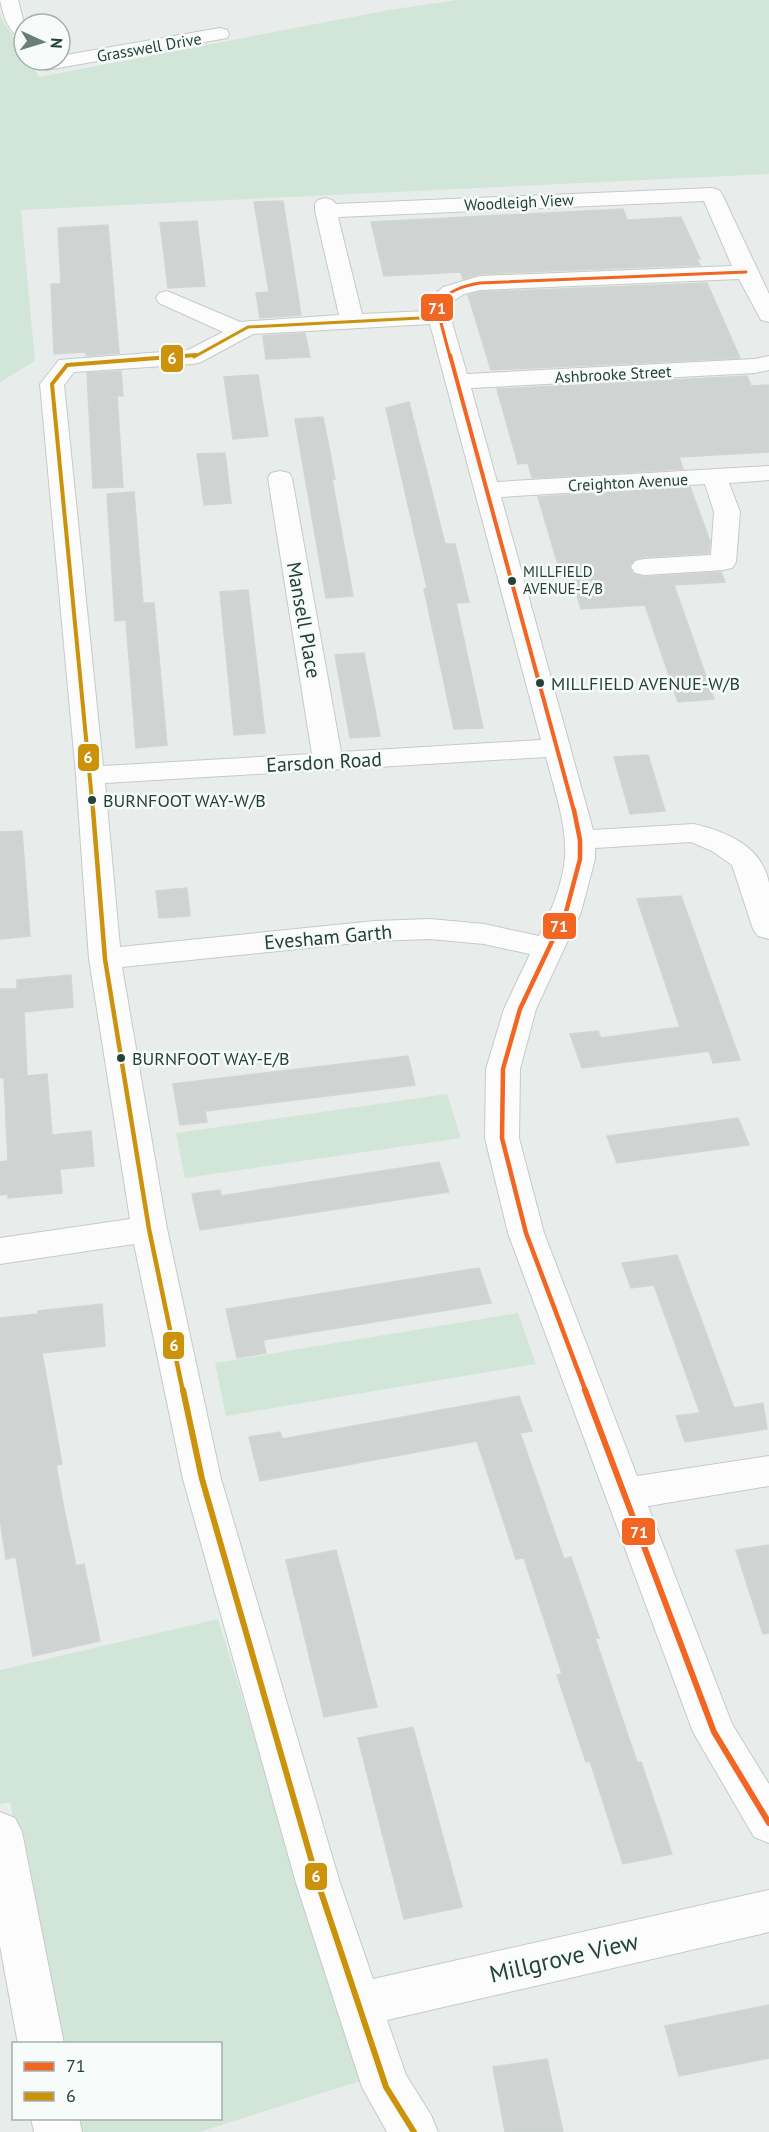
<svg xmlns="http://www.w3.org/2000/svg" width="769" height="2132" viewBox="0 0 769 2132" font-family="'PT Sans',sans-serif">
	<rect width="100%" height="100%" fill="#e8edeb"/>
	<g fill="#d1e6d8">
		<path d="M457,0H769V174L21,210L35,361L0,382V13C4,30 24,42 24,60H29L39,77L389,10Z"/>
		<path d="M447,1094L461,1138L185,1178L176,1133Z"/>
		<path d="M518,1313L536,1364L226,1416L215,1363Z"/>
		<path d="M218,1619L360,2081L199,2132H75L72,2119L220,2118V2044L57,2043L10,1802L0,1804V1670Z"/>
	</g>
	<g fill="#cfd4d2" stroke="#d1d6d4" stroke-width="1.5">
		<path d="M283,201L301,315L260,318L256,293L269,292L254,202Z"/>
		<path d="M623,209L627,220L681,217L700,259H697L700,265L480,274L463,279L461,272L384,276L371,222Z"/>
		<path d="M197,221L205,286L168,288L160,223Z"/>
		<path d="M108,225L119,353L86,356V352L54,354L51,284H61L58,228Z"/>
		<path d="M707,283L740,358L491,370L468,295L480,292Z"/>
		<path d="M305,333L310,357L266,359L263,336Z"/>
		<path d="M121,371L123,396H117L123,487L93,488L87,373Z"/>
		<path d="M258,375L268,436L233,439L224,377Z"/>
		<path d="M747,376L751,386L769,385V452L679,457L683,469L532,478L528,463L518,464L497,389Z"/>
		<path d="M409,402L445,544H455L469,602L456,603L483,728L454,729L424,589L427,588L386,408Z"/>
		<path d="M323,417L335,479H332L353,596L326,598L295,419Z"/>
		<path d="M225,453L231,503L204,505L197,454Z"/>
		<path d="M690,487L710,541L709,553L644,557L635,559L629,566L633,574L644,577L721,572L725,582L674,585L714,699L678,702L645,605L581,609L569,568H559L538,497Z"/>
		<path d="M134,492L143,603H154L167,745L136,748L126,620L115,621L107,494Z"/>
		<path d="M248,590L265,733L234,735L220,592Z"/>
		<path d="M364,653L380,736L350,738L335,655Z"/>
		<path d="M648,755L665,811L630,814L614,757Z"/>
		<path d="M22,831L30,936L0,939V832Z"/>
		<path d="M187,888L190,916L159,918L156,891Z"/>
		<path d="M681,896L740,1060L713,1063L709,1051L582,1068L570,1034L598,1031L601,1038L680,1027L637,899Z"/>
		<path d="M71,975L73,1007L24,1012L27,1075L0,1078V989H17V980Z"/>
		<path d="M408,1056L415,1085L205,1111L207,1122L180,1125L173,1084Z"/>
		<path d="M47,1074L52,1135L91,1131L94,1166L60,1169L62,1193L8,1198V1194L0,1195V1162L8,1161L4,1078Z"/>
		<path d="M738,1118L749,1145L617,1163L607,1136Z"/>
		<path d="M439,1162L449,1192L200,1230L192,1194L220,1190L221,1196Z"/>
		<path d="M677,1255L734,1408L763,1403L767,1429L685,1442L676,1416L700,1413L654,1285L631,1288L622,1263Z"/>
		<path d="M479,1268L491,1303L263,1340L266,1353L237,1358L226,1309Z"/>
		<path d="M102,1304L105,1346L42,1353L62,1464L56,1465L64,1509L76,1566L84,1564L100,1641L33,1656L16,1557L6,1559L0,1519V1318L38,1314V1311Z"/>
		<path d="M519,1396L532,1431L520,1433L564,1559L571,1557L599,1638H595L637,1762H641L672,1854L623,1864L590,1761L586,1762L557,1675L562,1674L524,1558L516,1559L477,1441L260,1481L249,1437L280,1432L282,1439Z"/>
		<path d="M769,1545V1633L763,1634L736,1550Z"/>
		<path d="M336,1550L377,1707L324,1717L286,1560Z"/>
		<path d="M413,1727L462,1907L404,1919L358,1738Z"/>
		<path d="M769,2005V2058L679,2076L665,2026Z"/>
		<path d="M547,2059L563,2132H505L493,2067Z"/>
	</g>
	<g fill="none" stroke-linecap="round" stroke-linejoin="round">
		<g stroke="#c5cac8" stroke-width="2">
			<g id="minor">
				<path d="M0,0H18L23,19L27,24H24V39C8,34 3,14 0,0Z"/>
				<path d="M220,28L227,30L229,34L227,38L47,70L40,68L35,60H60V56Z"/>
				<path d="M712,188L719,190L722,194L769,294V322L761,320L739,279L480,290L464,294L447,305L467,374L755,359L769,356V370L755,373L471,388L497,482L769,466V480L729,483L740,512L736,562L732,568L723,570L644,575L635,573L631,567L635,561L644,559L711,555L714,512L705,484L501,497L593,830L694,824C727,832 762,846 769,883C769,901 769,921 769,939L758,936L753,929L732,865L712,851L691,842L595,848V859L581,912L536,1009L520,1069L519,1138L544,1233L637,1476L769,1456V1486L648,1506L732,1724L769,1784V1843L754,1837L693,1732L508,1233L485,1138L486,1069L504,1009L530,954L484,944L430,939L375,941L122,967L167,1229L221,1479L340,1883L373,1979L769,1890V1932L387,2020L406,2075L431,2115L438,2132H387L362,2087L296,1883L183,1479L134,1244L0,1264V1238L130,1219L89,959L76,775L40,384L59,360L188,350L223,332L159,303L156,298L159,293L167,291L240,322L339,315L315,211V204L318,200L325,198L332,200L336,204ZM704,201L732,266L480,276L443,287L425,304L427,311L362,314L338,217ZM430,324L541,740L341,752L292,478L289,473L280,471L271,473L268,478L312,754L103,766L64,385L74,372L193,364L201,362L253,334ZM546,757C554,789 567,824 565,857C563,883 551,912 539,936L484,924L430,919L375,921L120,947L105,783Z"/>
				<path d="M0,1812L15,1818L22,1832L64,2044H18L0,1946Z"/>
				<path d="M31,2118H79L82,2132H34Z"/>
			</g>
		</g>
		<use href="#minor" fill="#fcfcfc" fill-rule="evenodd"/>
		<g stroke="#f7fbf9" stroke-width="6">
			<path id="bus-1-far3" d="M450,357L436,304C449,291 462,286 480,283L746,272"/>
		</g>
		<g stroke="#f7fbf9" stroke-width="8">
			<path id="bus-1-far2" d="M450,355L574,811"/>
		</g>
		<g stroke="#f7fbf9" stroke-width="9">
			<path id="bus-1-far1" d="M574,810L580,840V859L566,912L520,1009L503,1069L502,1138L526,1233L586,1392"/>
		</g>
		<g stroke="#f7fbf9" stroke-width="10">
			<path id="bus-1" d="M585,1390L714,1732L769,1823"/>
		</g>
		<g stroke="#f7fbf9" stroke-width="6">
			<path id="bus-2-far3" d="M194,357L248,327L439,317"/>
		</g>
		<g stroke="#f7fbf9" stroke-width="8">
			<path id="bus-2-far2" d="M93,811L52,384L67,365L196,355"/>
		</g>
		<g stroke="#f7fbf9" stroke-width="9">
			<path id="bus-2-far1" d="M93,810L105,959L149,1229L183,1392"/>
		</g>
		<g stroke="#f7fbf9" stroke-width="10">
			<path id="bus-2" d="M183,1390L202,1479L318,1883L386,2087L414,2132"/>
		</g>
		<use href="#bus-1-far3" stroke="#f26522" stroke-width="3"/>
		<use href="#bus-1-far2" stroke="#f26522" stroke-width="4"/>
		<use href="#bus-1-far1" stroke="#f26522" stroke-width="4.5"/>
		<use href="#bus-1" stroke="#f26522" stroke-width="6"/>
		<use href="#bus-2-far3" stroke="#cd920c" stroke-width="3"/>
		<use href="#bus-2-far2" stroke="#cd920c" stroke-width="4"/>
		<use href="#bus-2-far1" stroke="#cd920c" stroke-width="4.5"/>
		<use href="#bus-2" stroke="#cd920c" stroke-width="6"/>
	</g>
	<g fill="#24423a" stroke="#f7fbf9" stroke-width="2">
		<circle cx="512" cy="581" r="5"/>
		<circle cx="540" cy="683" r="5"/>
		<circle cx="92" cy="800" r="5"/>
		<circle cx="121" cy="1058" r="5"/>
	</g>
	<g text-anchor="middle" stroke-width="5" stroke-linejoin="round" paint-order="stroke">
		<g font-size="15" fill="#24423a" stroke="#f7fbf9" text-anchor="start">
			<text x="523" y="577">MILLFIELD<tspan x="523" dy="17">AVENUE-E/B</tspan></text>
		</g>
		<g font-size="16" fill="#24423a" stroke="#f7fbf9">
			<text transform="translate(149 47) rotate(-10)" y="6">Grasswell Drive</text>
			<text transform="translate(519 202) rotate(-3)" y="6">Woodleigh View</text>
			<text transform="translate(613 374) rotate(-3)" y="6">Ashbrooke Street</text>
			<text transform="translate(628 482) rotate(-3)" y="6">Creighton Avenue</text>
		</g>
		<g font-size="18" fill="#24423a" stroke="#f7fbf9" text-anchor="start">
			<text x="551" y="690">MILLFIELD AVENUE-W/B</text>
			<text x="103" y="807">BURNFOOT WAY-W/B</text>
			<text x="132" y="1065">BURNFOOT WAY-E/B</text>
		</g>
		<g font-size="20" fill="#24423a" stroke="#f7fbf9">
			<text transform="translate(304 620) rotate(80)" y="7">Mansell Place</text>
			<text transform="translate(324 762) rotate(-3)" y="7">Earsdon Road</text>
			<text transform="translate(328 937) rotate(-5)" y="7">Evesham Garth</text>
		</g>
		<g font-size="24" fill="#24423a" stroke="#f7fbf9">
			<text transform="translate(564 1958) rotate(-13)" y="8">Millgrove View</text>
		</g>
	</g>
	<g stroke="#f7fbf9" stroke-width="2">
		<rect x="420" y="293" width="34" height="29" rx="6" fill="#f26522"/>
		<rect x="160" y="344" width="24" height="29" rx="6" fill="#cd920c"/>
		<rect x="77" y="743" width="23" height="29" rx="6" fill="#cd920c"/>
		<rect x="542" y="912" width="35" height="28" rx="6" fill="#f26522"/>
		<rect x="162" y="1331" width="23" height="29" rx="6" fill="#cd920c"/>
		<rect x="621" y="1517" width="35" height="29" rx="6" fill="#f26522"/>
		<rect x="304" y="1862" width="24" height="29" rx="6" fill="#cd920c"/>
	</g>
	<g font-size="16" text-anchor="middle" font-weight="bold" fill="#fff">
		<text x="437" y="314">71</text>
		<text x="172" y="364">6</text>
		<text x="88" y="763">6</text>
		<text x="559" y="932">71</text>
		<text x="174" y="1351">6</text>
		<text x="639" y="1538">71</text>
		<text x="316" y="1882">6</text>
	</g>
	<rect x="12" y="2042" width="210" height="78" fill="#f7fbf9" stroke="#a3b1ad" stroke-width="1.5"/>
	<rect x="24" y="2062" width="30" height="9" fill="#f26522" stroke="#a3b1ad" stroke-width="1.5"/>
	<text x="66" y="2072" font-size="18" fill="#24423a">71</text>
	<rect x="24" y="2092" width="30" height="9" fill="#cd920c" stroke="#a3b1ad" stroke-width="1.5"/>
	<text x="66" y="2102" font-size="18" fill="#24423a">6</text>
	<g transform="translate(42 42) rotate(94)"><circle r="28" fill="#f7fbf9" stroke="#a3b1ad" stroke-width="1.5"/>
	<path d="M0-4.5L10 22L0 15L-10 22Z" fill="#697e78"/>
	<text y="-9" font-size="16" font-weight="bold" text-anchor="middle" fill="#24423a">N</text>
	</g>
</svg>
